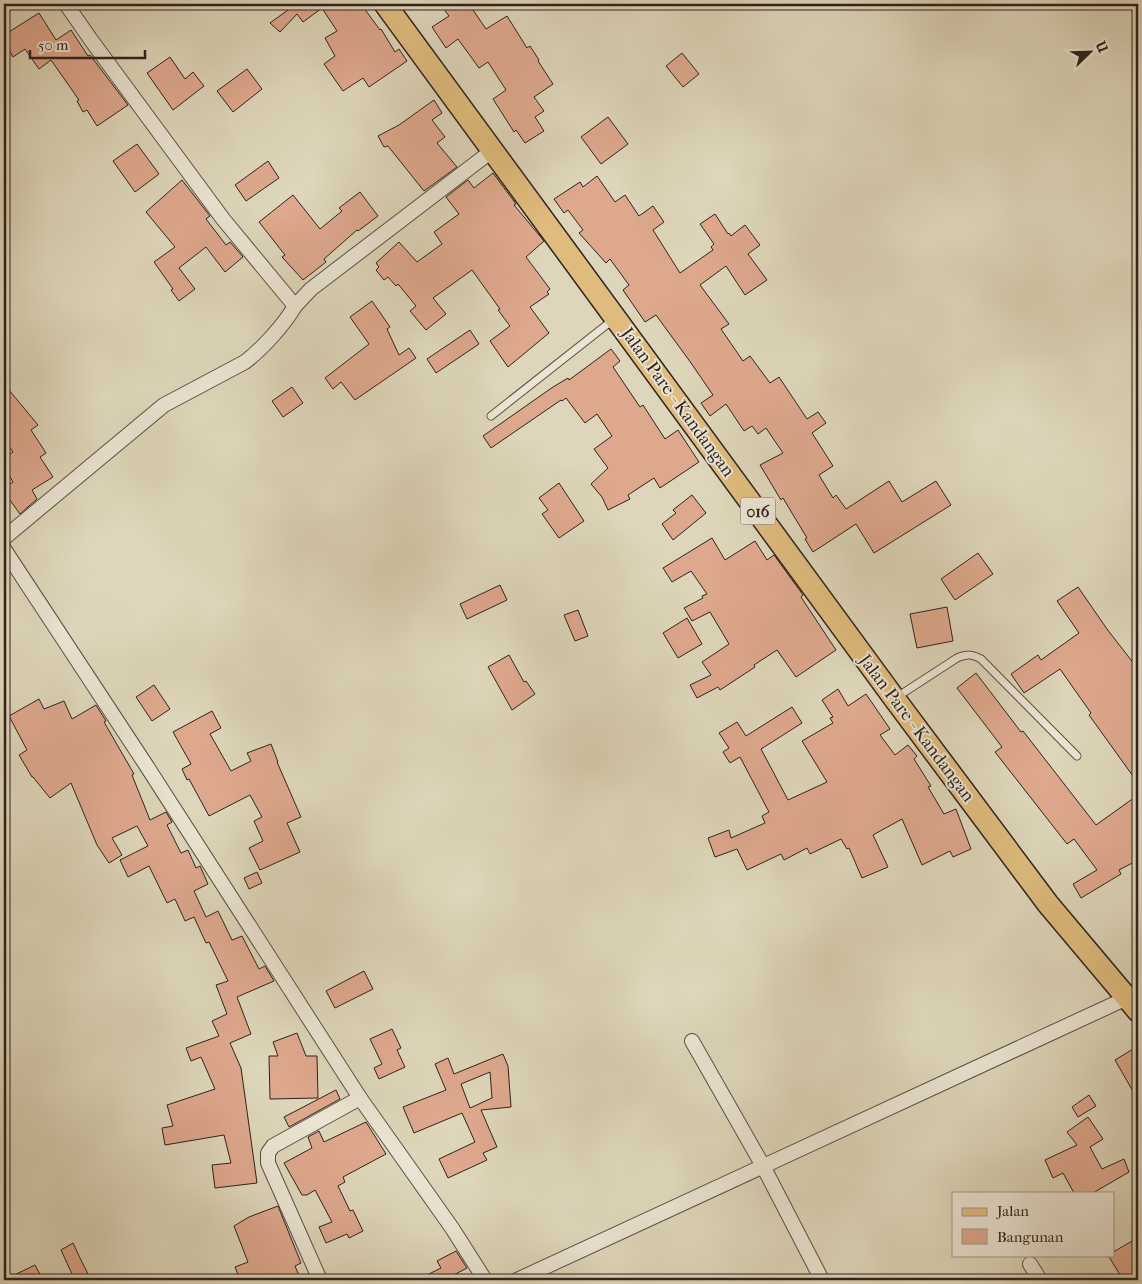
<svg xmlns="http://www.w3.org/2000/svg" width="1142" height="1284" viewBox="0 0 1142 1284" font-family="'IM FELL French Canon',serif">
	<rect width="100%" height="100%" fill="#ded6ba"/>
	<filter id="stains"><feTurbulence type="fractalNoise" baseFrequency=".004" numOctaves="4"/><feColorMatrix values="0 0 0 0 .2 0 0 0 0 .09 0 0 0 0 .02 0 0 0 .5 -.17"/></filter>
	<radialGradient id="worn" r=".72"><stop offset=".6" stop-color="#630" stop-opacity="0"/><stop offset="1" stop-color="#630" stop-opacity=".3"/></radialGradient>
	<g fill="#dea88d" stroke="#2f221e" fill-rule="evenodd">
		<path d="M290,4H361L380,30L381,29L395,52L399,49L407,61L369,87L363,78L343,91L324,64L335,56L325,38L337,31L322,8L303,22L297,14L280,32L270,23L292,7Z"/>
		<path d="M440,4H469L486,29L507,16L527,48L530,46L539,60L538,61L553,84L534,97L544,111L535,117L544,131L525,143L516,130L514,132L493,99L506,90L488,62L479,68L458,39L446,48L432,27L449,16Z"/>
		<path d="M39,13L56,40L71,30L88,56L90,55L128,105L97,126L87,110L83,112L77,101L79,100L51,60L39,69L25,49L13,57L4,41V35Z"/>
		<path d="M682,53L699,74L683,87L666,66Z"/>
		<path d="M170,57L185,79L193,72L204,86L173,110L147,73Z"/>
		<path d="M247,69L262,89L233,112L217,91Z"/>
		<path d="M434,100L442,113L432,120L445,137L437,143L457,167L424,191L388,146L384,147L378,136L399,125Z"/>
		<path d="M608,117L628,144L601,164L581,137Z"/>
		<path d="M137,144L159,174L135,192L113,161Z"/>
		<path d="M268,161L279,178L246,201L235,185Z"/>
		<path d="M493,173L516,204L514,205L544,241L526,257L550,289L547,292L549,294L530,307L549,333L508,367L490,341L510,326L498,310L500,309L472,270L433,298L446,314L426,330L410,311L416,306L398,284L396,286L388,277L384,280L376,270L379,267L376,263L399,242L417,262L442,244L434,232L459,214L446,197L468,180L474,188Z"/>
		<path d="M597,176L615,202L625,195L639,216L653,206L664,222L653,230L680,273L713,250L711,247L714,244L700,224L715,214L728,234L729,233L731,236L745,225L760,245L748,254L767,280L745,295L726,266L700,285L729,324L721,329L743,361L750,356L770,383L779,377L807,419L818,412L826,423L812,433L833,466L819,475L833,498L836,495L846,509L889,481L902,502L936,481L951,505L874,553L856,524L813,552L805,539L807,538L783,498L781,500L760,465L783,453L766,428L758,434L752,426L744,431L726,404L710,416L701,403L713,395L691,363L656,315L645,322L623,290L629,285L610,259L606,263L579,233L583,230L568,210L564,213L554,199L580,182L583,187Z"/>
		<path d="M182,180L210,216L206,219L226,245L230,242L243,257L225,272L206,247L179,268L195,289L179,301L171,290L173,289L154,262L175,247L146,212Z"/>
		<path d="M360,192L378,216L358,231L357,230L324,259L326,262L303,280L282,257L285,255L259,222L293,195L320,229L342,211L339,208Z"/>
		<path d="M372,301L390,327L387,329L399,355L409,348L416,358L355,400L341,382L333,389L325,378L369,344L350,317Z"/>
		<path d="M470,330L479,344L436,373L427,359Z"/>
		<path d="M611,349L620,361L613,367L640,407L643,405L665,439L678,430L699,462L660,488L654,478L628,495L630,499L608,510L602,497L591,484L608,468L594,449L612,436L597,414L585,423L566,398L562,401L561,400L491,448L483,436L553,387L568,378L569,380Z"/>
		<path d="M4,384L38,425L31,430L46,453L40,457L53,477L32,490L37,499L20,514L4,492V488L13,482L4,467V458L13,452L4,439Z"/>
		<path d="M292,387L303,403L283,417L272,401Z"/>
		<path d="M559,483L584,521L559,538L542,514L548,510L539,498Z"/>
		<path d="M692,495L706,513L673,540L662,524L676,513L673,510Z"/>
		<path d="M712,538L725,560L755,541L767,560L774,555L803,595L801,597L836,650L796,677L777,650L754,665L755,667L720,690L718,687L697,698L690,685L711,675L702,662L729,644L710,612L692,621L684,608L703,598L702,596L707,594L691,571L672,582L663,568Z"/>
		<path d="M978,553L993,574L955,600L941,579Z"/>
		<path d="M500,585L507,600L467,619L460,604Z"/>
		<path d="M1078,587L1107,629L1138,669V783L1089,715L1091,713L1060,669L1024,693L1011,674L1038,655L1041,660L1079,633L1057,601Z"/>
		<path d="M947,607L953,641L917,648L910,614Z"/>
		<path d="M578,610L588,636L575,641L564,615Z"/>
		<path d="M687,618L702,644L678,658L663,633Z"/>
		<path d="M509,655L524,682L526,681L535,694L512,710L488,667Z"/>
		<path d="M976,673L1021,732L1023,731L1096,825L1138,795V860L1119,870L1121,874L1081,898L1073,884L1097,870L1074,839L1067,844L995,752L1002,747L957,688Z"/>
		<path d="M154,685L170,709L152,721L136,697Z"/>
		<path d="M838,689L848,706L866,694L890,729L880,735L895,755L908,745L917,756L914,759L931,786L928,787L944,814L956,809L971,849L953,857L950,851L922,865L902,819L873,835L888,867L862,878L849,848L847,849L841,839L810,854L807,848L784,860L781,854L747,870L737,849L715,857L708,838L729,830L731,838L765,823L762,816L769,812L740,757L730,763L723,752L729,748L719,733L737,722L746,736L792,707L802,723L761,749L788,800L827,782L802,741L833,723L830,718L833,717L822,700Z"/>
		<path d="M39,699L44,709L64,701L72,719L96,705L106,721L104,722L134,774L132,775L150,820L166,812L172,822L167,825L181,853L188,850L196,868L200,866L208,884L194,891L206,917L218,911L232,940L242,936L259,969L265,966L274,981L237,997L251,1034L230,1043L241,1068L257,1183L215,1188L212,1165L231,1163L224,1135L165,1145L162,1128L173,1126L167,1105L215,1089L201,1057L191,1061L186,1048L219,1036L212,1021L227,1014L216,985L228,981L209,942L206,943L194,917L185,921L175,899L167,903L149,866L128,877L120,860L148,846L137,826L112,838L122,855L109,863L97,845L71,783L50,798L33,777H32L19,755L27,750L9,716Z"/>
		<path d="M212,711L221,728L210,734L231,771L251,761L247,753L271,744L278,762H277L301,817L287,823L300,852L260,870L249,848L263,841L254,821L262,817L250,795L209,816L189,779L187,780L182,769L191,764L173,732Z"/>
		<path d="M257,872L262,883L249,889L244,878Z"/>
		<path d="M364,971L373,989L335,1008L326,991Z"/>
		<path d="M392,1029L401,1048L397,1050L405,1067L379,1079L374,1068L382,1064L370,1039Z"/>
		<path d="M297,1033L306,1056H317L318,1098L270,1099L269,1056H278L273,1042Z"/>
		<path d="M1138,1046V1100L1115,1060Z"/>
		<path d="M503,1054L508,1066L511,1107L481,1110L497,1147L483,1153L487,1160L448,1178L439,1159L475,1142L462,1113L414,1133L403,1107L446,1090L435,1064L448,1058L454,1074ZM490,1072L492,1098L470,1108L461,1084Z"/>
		<path d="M336,1090L340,1099L289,1127L284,1117Z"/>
		<path d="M1089,1095L1096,1106L1078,1117L1072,1107Z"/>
		<path d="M1088,1117L1103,1139L1090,1147L1102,1169L1124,1159L1129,1172L1093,1193H1074L1063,1173L1053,1178L1045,1160L1077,1145L1067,1132Z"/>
		<path d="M366,1122L386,1154L343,1177L345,1182L338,1186L350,1211L353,1210L363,1231L349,1238L347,1234L326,1243L319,1227L332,1222L315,1190L307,1195H302L284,1163L312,1148L308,1137L319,1131L324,1142Z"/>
		<path d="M278,1206L301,1263L295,1266L301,1280H240L235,1267L248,1262L234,1226L249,1217Z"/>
		<path d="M1134,1240L1138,1247V1280H1123L1108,1255H1113V1252Z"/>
		<path d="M73,1243L80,1258L91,1280H75L72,1274L61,1250Z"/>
		<path d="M456,1251L467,1268L444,1280H417L441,1268L437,1261Z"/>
		<path d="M35,1265L43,1280H4Z"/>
	</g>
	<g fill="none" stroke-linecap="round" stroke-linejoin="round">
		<g stroke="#5b4f45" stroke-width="9">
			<g id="lane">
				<path d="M491,416L614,319"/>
				<path d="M897,697L957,658C967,654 972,654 981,659L1077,756"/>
			</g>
		</g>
		<g stroke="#5b4f45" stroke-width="16">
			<g id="street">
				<path d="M66,4L91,40L223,219L295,306L311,289L493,150"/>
				<path d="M4,538L164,405L245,362C262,349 284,325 295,306"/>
				<path d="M4,549L146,765L360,1098L452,1228L485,1280"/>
				<path d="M692,1041L763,1166L822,1280"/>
				<path d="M1030,1264L1040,1280"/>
				<path d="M320,1280L268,1163V1153L273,1146L360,1098"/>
				<path d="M517,1280L1127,998"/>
			</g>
		</g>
		<g stroke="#2f221e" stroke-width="24">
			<path id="primary" d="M385,4L894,698L1048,904L1138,1011"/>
		</g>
		<use href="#lane" stroke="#eae4d2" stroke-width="7"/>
		<use href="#street" stroke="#eae4d2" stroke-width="14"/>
		<use href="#primary" stroke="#dfbb7d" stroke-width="21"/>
	</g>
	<g text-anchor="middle" stroke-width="4" stroke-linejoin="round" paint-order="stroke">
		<rect fill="#eae4d2" stroke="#675c54" stroke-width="1" x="740.5" y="497.5" width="35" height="27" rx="4"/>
		<g font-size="16" font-weight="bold" fill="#2f221e">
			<text x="758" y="517">016</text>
		</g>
		<g font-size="18" fill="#2f221e" stroke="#eae4d2">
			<text transform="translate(678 402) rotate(54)" y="6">Jalan Pare - Kandangan</text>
			<text transform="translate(917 728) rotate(53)" y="6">Jalan Pare - Kandangan</text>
		</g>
	</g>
	<rect width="1142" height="1284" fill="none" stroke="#ded6ba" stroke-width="20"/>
	<rect x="5" y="5" width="1132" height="1274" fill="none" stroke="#2f221e" stroke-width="2.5"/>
	<rect x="10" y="10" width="1122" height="1264" fill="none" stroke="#2f221e"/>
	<rect x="952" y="1192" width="162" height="65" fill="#eae4d2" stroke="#9f968a"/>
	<rect x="962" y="1208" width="25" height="8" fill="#dfbb7d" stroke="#9f968a"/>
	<text x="997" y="1216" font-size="15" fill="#2f221e">Jalan</text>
	<rect x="962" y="1229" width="25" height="15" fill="#dea88d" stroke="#9f968a"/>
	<text x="997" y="1242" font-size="15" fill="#2f221e">Bangunan</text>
	<g transform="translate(1090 52) rotate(67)" stroke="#eae4d2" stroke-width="4" paint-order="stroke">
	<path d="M0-4L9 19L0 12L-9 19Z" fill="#2f221e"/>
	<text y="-8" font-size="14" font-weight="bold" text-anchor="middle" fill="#2f221e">U</text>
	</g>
	<path d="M30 50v8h115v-8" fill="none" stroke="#2f221e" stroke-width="2.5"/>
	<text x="38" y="50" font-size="15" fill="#2f221e" stroke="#eae4d2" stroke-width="4" paint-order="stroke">50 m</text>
	<rect width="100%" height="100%" filter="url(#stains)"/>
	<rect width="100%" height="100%" fill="url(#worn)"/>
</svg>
